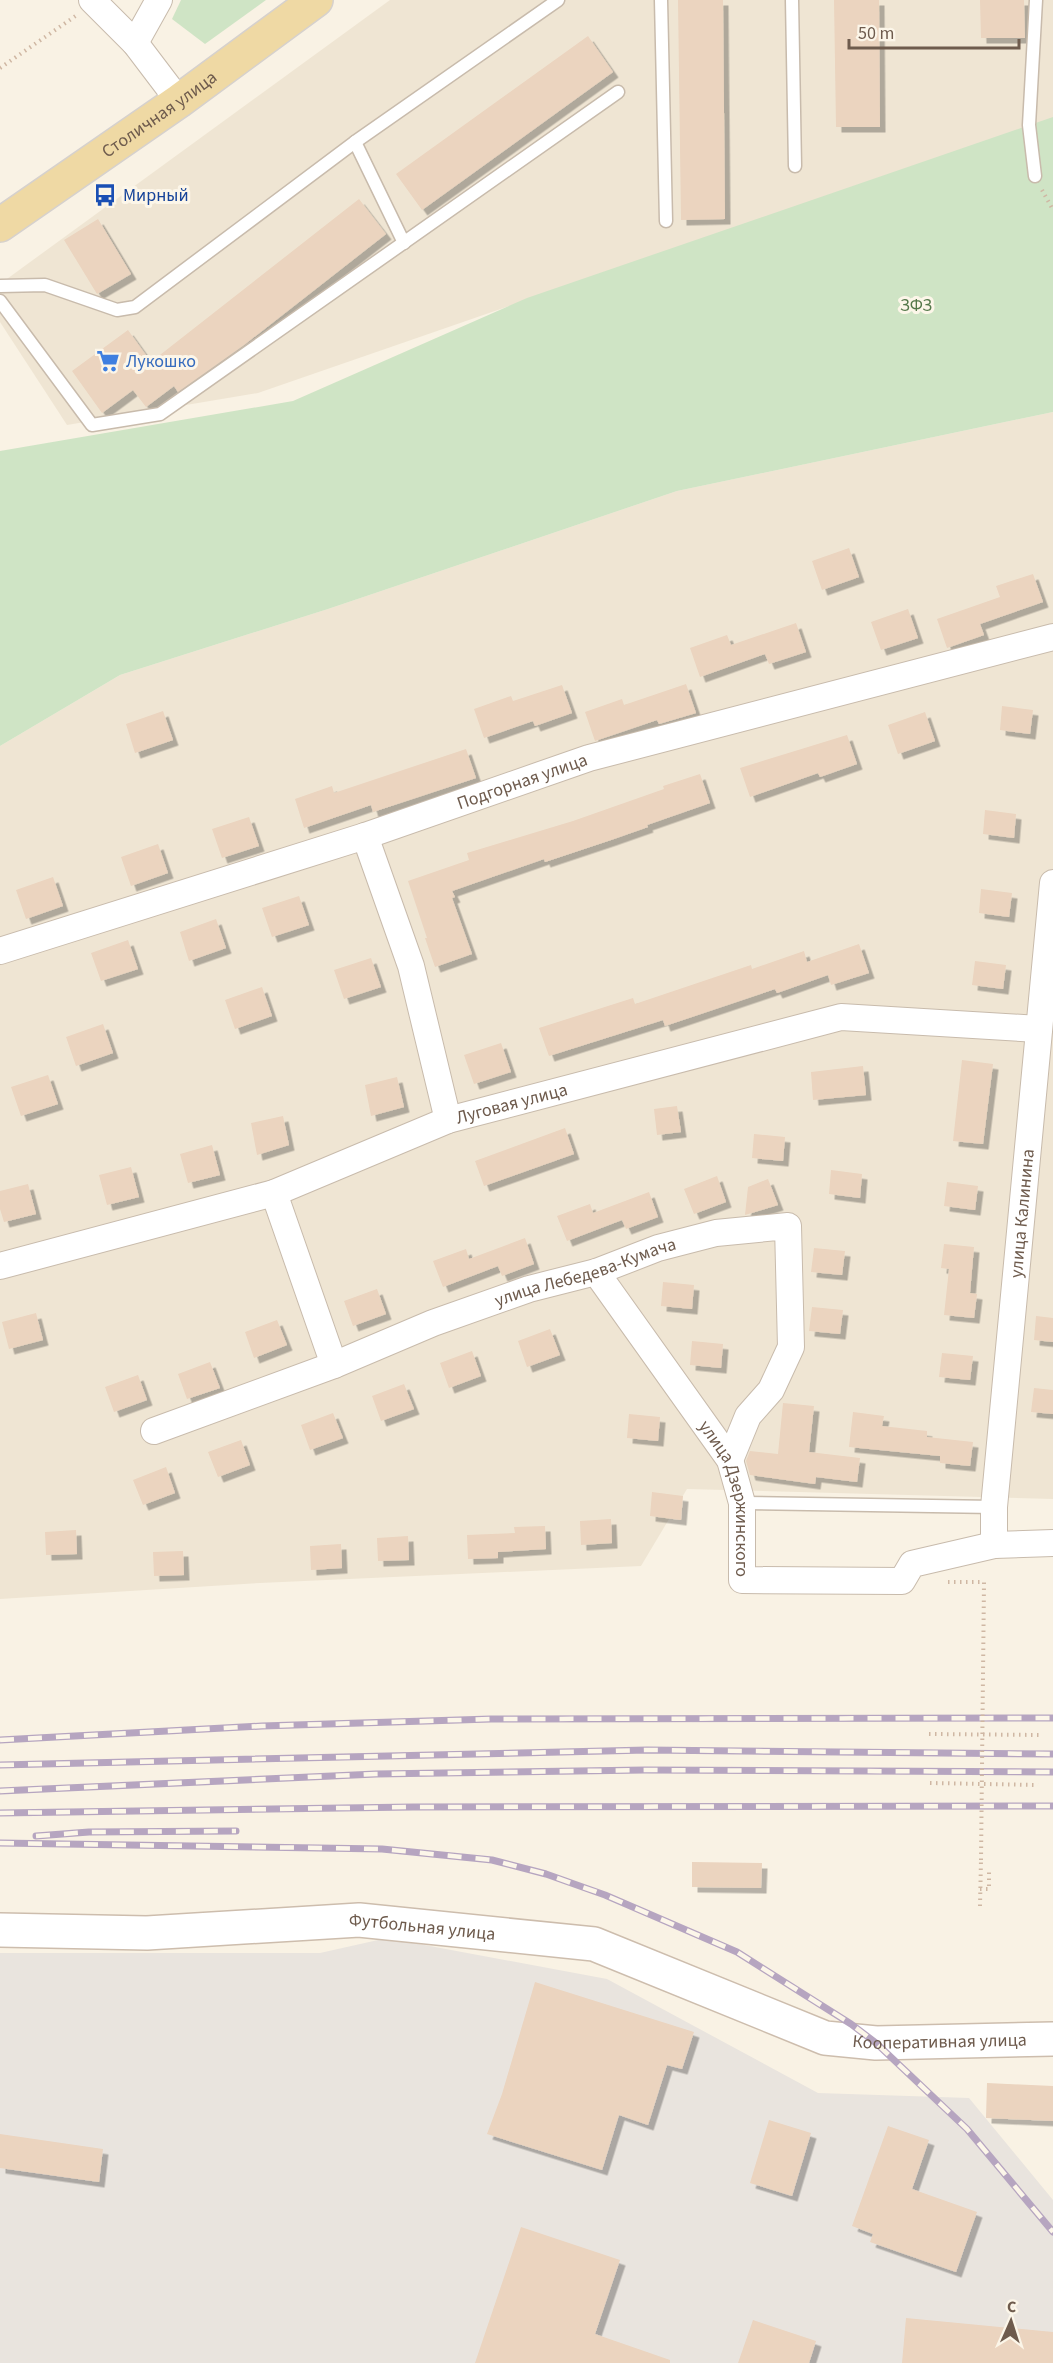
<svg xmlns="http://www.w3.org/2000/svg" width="1053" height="2363" viewBox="0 0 1053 2363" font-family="'Source Sans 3',sans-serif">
	<defs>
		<filter id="shadow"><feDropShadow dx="5.5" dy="5.5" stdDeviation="0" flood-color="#0004"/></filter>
	</defs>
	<rect width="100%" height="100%" fill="#f9f2e4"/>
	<g fill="#efe5d3">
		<path d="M390,0H1053V118L258,393L67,425L0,322V284Z"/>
		<path d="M1053,412V1499L687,1489L641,1566L260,1583L0,1599V746L120,675L328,609L677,491Z"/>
	</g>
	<path fill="#e9e4de" d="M387,1938L607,1979L818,2093L969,2098L1053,2200V2363H0V1953H320Z"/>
	<g fill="#cfe4c5">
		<path d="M181,0H266L205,44L172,19Z"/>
		<path d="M1053,117V412L677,491L328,609L120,675L0,746V451L293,401L527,298Z"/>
	</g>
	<g fill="#ebd4bf" filter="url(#shadow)">
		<path d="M678,0H723L725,219L681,220Z"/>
		<path d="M834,0H879L880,127H836Z"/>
		<path d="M980,0H1024L1025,38H981Z"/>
		<path d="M588,36L613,72L422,210L396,174Z"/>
		<path d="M359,199L386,234L244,345L178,392L174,386L146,407L133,390L102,413L72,371L128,330L151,362Z"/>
		<path d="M98,219L131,274L97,294L64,240Z"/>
		<path d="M849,548L859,577L822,590L812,561Z"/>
		<path d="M1033,574L1043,602L980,624L984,635L947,648L937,619L1000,597L996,586Z"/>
		<path d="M908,609L918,638L881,650L871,622Z"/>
		<path d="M796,623L806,652L769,664L765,654L700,677L690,648L727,635L731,645Z"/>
		<path d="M686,684L696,713L659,724L657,720L595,741L585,712L622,699L624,705Z"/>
		<path d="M562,685L572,713L535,726L533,721L484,738L474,709L511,696L513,701Z"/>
		<path d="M1002,706L1033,710L1030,734L1000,730Z"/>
		<path d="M163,711L173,740L135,753L126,724Z"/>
		<path d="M925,712L935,741L898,754L888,725Z"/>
		<path d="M847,735L857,764L820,777L818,773L750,797L740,768Z"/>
		<path d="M466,749L476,778L373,812L371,805L304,828L295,799L332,786L334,793Z"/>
		<path d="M700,774L710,803L647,825L648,827L611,840L545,862L544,859L452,891L455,897L452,898L472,954L435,967L425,938H427L408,881L469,860L467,853L573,821L664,789L663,786Z"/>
		<path d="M985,810L1016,814L1014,838L983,834Z"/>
		<path d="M249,817L259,846L222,858L212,829Z"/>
		<path d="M158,844L168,873L131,886L121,857Z"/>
		<path d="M53,877L63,906L26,919L16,890Z"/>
		<path d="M981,889L1012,893L1009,917L979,913Z"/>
		<path d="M299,896L309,925L272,937L262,908Z"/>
		<path d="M216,919L226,948L189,961L180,932Z"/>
		<path d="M128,940L138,969L101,981L91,953Z"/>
		<path d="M859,944L869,973L831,985L828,975L777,993L775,989L665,1026L663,1020L549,1056L539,1028L633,998L635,1004L751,965L752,969L804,951L807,962Z"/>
		<path d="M371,958L381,987L344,999L334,970Z"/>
		<path d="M975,961L1006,965L1003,989L972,985Z"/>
		<path d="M262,987L272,1016L235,1029L225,1000Z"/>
		<path d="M103,1024L113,1053L76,1066L66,1037Z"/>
		<path d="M501,1043L511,1072L474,1084L464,1055Z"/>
		<path d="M962,1060L993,1064L983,1144L953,1141Z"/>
		<path d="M863,1066L866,1095L813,1100L811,1072Z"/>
		<path d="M48,1075L58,1104L21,1116L11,1087Z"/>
		<path d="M397,1077L404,1107L371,1116L365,1085Z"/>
		<path d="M677,1106L681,1132L657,1135L654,1109Z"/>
		<path d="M283,1116L289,1145L257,1155L251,1123Z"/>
		<path d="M565,1128L574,1154L484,1186L475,1161Z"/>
		<path d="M754,1134L785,1137L783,1161L752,1158Z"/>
		<path d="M212,1145L220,1175L188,1183L180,1154Z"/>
		<path d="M131,1167L139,1197L107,1205L99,1175Z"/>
		<path d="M831,1170L862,1174L860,1198L829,1194Z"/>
		<path d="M717,1176L726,1202L694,1214L684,1189Z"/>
		<path d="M768,1179L778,1205L745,1215L748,1187Z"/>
		<path d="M947,1182L978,1186L975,1210L944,1206Z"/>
		<path d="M28,1184L36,1214L4,1222L0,1209V1191Z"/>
		<path d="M649,1192L658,1217L626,1229L622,1220L567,1241L557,1216L590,1204L593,1213Z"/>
		<path d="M525,1238L534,1264L502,1276L498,1266L443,1287L433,1261L466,1249L469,1259Z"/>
		<path d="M944,1244L974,1247L970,1293L977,1294L974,1318L944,1315L949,1269L941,1268Z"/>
		<path d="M814,1248L845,1251L842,1275L811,1272Z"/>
		<path d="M663,1282L694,1285L692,1309L661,1306Z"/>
		<path d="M377,1289L386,1314L353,1326L344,1301Z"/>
		<path d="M812,1307L843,1310L840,1334L809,1331Z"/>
		<path d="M36,1313L43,1340L9,1349L2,1322Z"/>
		<path d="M1036,1316L1053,1318V1342L1034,1340Z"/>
		<path d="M277,1320L287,1345L254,1358L245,1332Z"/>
		<path d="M550,1329L560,1355L527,1367L518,1341Z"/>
		<path d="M692,1341L723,1344L721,1368L690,1365Z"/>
		<path d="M472,1351L481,1376L449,1388L440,1363Z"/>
		<path d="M942,1353L973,1356L970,1380L939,1377Z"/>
		<path d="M210,1362L220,1388L187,1399L178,1374Z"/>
		<path d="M138,1375L147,1400L114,1412L105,1387Z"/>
		<path d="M404,1384L414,1409L381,1421L372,1396Z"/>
		<path d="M1034,1388L1053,1390V1414L1031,1412Z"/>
		<path d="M783,1403L814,1406L809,1452L860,1458L857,1482L816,1477L815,1484L750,1475L746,1461L750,1451L778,1454Z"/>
		<path d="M853,1412L884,1416L882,1426L927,1431V1437L973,1442L970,1466L940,1463V1456L849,1447Z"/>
		<path d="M333,1413L343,1438L310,1450L301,1425Z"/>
		<path d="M629,1414L660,1417L658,1441L627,1438Z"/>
		<path d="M241,1440L250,1465L218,1477L208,1452Z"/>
		<path d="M166,1467L175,1493L143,1505L133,1480Z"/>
		<path d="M652,1492L683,1496L681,1520L650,1516Z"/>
		<path d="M611,1519L612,1543L581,1545L580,1521Z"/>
		<path d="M545,1526L546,1549L498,1552V1558L468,1559L467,1535L515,1533L514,1527Z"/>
		<path d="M76,1530L77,1554L46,1555L45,1532Z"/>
		<path d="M408,1536L409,1560L378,1561L377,1538Z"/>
		<path d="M341,1544L342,1568L311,1570L310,1546Z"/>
		<path d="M183,1551L184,1575L154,1576L153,1552Z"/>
		<path d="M692,1862L762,1863L761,1888L692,1887Z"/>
		<path d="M535,1982L694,2032L682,2069L667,2065L648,2125L619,2115L602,2170L487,2134L502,2094Z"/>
		<path d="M987,2083L1053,2086V2121L986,2118Z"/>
		<path d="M769,2120L811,2133L792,2196L750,2183Z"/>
		<path d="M888,2126L929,2140L912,2189L977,2212L956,2272L870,2242L873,2234L852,2226Z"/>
		<path d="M0,2134L103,2149L99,2182L0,2168Z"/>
		<path d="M521,2227L620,2260L595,2334L670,2360V2363H475Z"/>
		<path d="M906,2318L1053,2332V2363H902Z"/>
		<path d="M753,2320L816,2341L809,2363H738Z"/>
	</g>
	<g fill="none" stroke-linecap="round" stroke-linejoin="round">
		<g stroke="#c8bbac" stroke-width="15">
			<g id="lane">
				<path d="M661,0L666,221"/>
				<path d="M792,0L795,166"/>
				<path d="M355,142L404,243"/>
				<path d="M1035,176L1029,125L1036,0"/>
				<path d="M0,286L45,285L117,310L135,307L355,142L558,0"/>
				<path d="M0,301L92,425L160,414L618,92"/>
				<path d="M742,1503L994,1507"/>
			</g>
		</g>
		<g stroke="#c8bbac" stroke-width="28">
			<g id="street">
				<path d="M92,0L135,43L179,101"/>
				<path d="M135,43L159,0"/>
				<path d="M365,836L411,966L448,1120"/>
				<path id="s1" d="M0,951L365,836L589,758L1053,637"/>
				<path d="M274,1193L334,1365"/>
				<path id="s2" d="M0,1266L274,1193L448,1120L841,1017L1039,1029"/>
				<path id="s3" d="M596,1272L730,1460L742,1503V1580L902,1581L912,1564L994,1545L1053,1543"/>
				<path id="s4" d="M154,1431L334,1365L433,1323L529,1289L596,1272L658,1248L716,1233L788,1226L791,1347L771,1390L748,1416L730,1460"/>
				<path id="s5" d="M994,1545V1507L1053,883"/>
			</g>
		</g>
		<g stroke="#cdbdad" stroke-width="36">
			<g id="secondary">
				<path id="s6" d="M0,1930L147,1933L359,1920L594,1944L825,2038L876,2043L1053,2039"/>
			</g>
		</g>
		<g stroke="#d6d1cd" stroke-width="36">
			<g id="primary">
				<path id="s7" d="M0,225L179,101L316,0"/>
			</g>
		</g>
		<g stroke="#cfb7a3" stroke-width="4" stroke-dasharray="1.5 4.5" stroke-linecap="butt">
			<path d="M0,68L77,15"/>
			<path d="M1042,190L1053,210"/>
			<path d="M948,1582H984"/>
			<path d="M929,1734L1040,1735"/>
			<path d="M930,1783L1038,1785"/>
			<path d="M980,1889H989V1872"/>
			<path d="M980,1906L981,1860"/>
		</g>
		<use href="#lane" stroke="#fff" stroke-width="12"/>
		<use href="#street" stroke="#fff" stroke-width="26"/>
		<use href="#secondary" stroke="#fff" stroke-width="33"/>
		<use href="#primary" stroke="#efd9a4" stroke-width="33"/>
		<g stroke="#b6a5c0" stroke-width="7">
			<g id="rail">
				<path d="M0,1740L262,1726L491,1719L1053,1718"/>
				<path d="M0,1765L647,1750L1053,1754"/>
				<path d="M0,1791L376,1774L645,1770L1053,1772"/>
				<path d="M0,1813L413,1807L1053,1806"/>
				<path d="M36,1836L89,1832L236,1831"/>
				<path d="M0,1843L382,1849L492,1860L546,1874L605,1895L737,1952L851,2024L876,2043L967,2129L1053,2232"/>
			</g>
		</g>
		<use href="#rail" stroke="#fcf6e9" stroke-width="4.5" stroke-dasharray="14" stroke-linecap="butt"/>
		<path stroke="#cfb7a3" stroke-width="4" stroke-dasharray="1.5 4.5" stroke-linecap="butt" d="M981,1860L984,1582"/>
	</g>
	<defs>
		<g id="bus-bare" transform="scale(1.8)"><path d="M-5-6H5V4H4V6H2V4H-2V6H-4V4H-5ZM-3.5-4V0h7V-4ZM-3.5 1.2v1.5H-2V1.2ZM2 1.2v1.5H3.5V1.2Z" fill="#1a4fb4" stroke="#fcf6e9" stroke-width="2.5" paint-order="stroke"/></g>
		<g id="supermarket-bare" transform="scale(1.8)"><path d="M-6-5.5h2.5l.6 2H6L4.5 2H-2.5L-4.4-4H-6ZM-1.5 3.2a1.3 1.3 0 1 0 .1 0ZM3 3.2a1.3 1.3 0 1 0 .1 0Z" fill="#3f7fe0" stroke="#fcf6e9" stroke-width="2.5" paint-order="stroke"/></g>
	</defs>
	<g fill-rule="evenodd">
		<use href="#bus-bare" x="105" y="195"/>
		<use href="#supermarket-bare" x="108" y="361"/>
	</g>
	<g text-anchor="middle" stroke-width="6" stroke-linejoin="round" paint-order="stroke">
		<g font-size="18" fill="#6e5b4d" stroke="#fcf6e9">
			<text dy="6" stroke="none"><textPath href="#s7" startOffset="194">Столичная улица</textPath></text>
			<text dy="6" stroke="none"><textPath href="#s1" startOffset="549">Подгорная улица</textPath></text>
			<text dy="6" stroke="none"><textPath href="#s2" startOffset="538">Луговая улица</textPath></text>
			<text dy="6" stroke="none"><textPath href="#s5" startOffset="333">улица Калинина</textPath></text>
			<text dy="6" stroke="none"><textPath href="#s4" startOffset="460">улица Лебедева-Кумача</textPath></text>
			<text dy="6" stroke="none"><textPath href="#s3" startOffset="267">улица Дзержинского</textPath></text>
			<text dy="6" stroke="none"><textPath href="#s6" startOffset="423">Футбольная улица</textPath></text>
			<text dy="6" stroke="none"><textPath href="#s6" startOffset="960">Кооперативная улица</textPath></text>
		</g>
		<g font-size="18" fill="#164399" stroke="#fcf6e9" text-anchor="start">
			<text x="123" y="201">Мирный</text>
		</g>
		<g font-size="18" fill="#54784a" stroke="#fcf6e9">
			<text x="916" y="311">ЗФЗ</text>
		</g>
		<g font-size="18" fill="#366cbe" stroke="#fcf6e9" text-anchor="start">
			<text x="126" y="367">Лукошко</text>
		</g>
	</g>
	<g transform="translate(1011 2321) rotate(3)" stroke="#fcf6e9" stroke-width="4.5" paint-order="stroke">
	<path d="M0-4.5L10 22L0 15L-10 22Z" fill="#6e5b4d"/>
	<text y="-9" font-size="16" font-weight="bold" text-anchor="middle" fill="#6e5b4d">С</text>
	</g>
	<path d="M849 39v9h170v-9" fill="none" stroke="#6e5b4d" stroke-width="3"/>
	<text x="858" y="39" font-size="18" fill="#6e5b4d" stroke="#fcf6e9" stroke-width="4.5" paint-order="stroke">50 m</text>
</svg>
